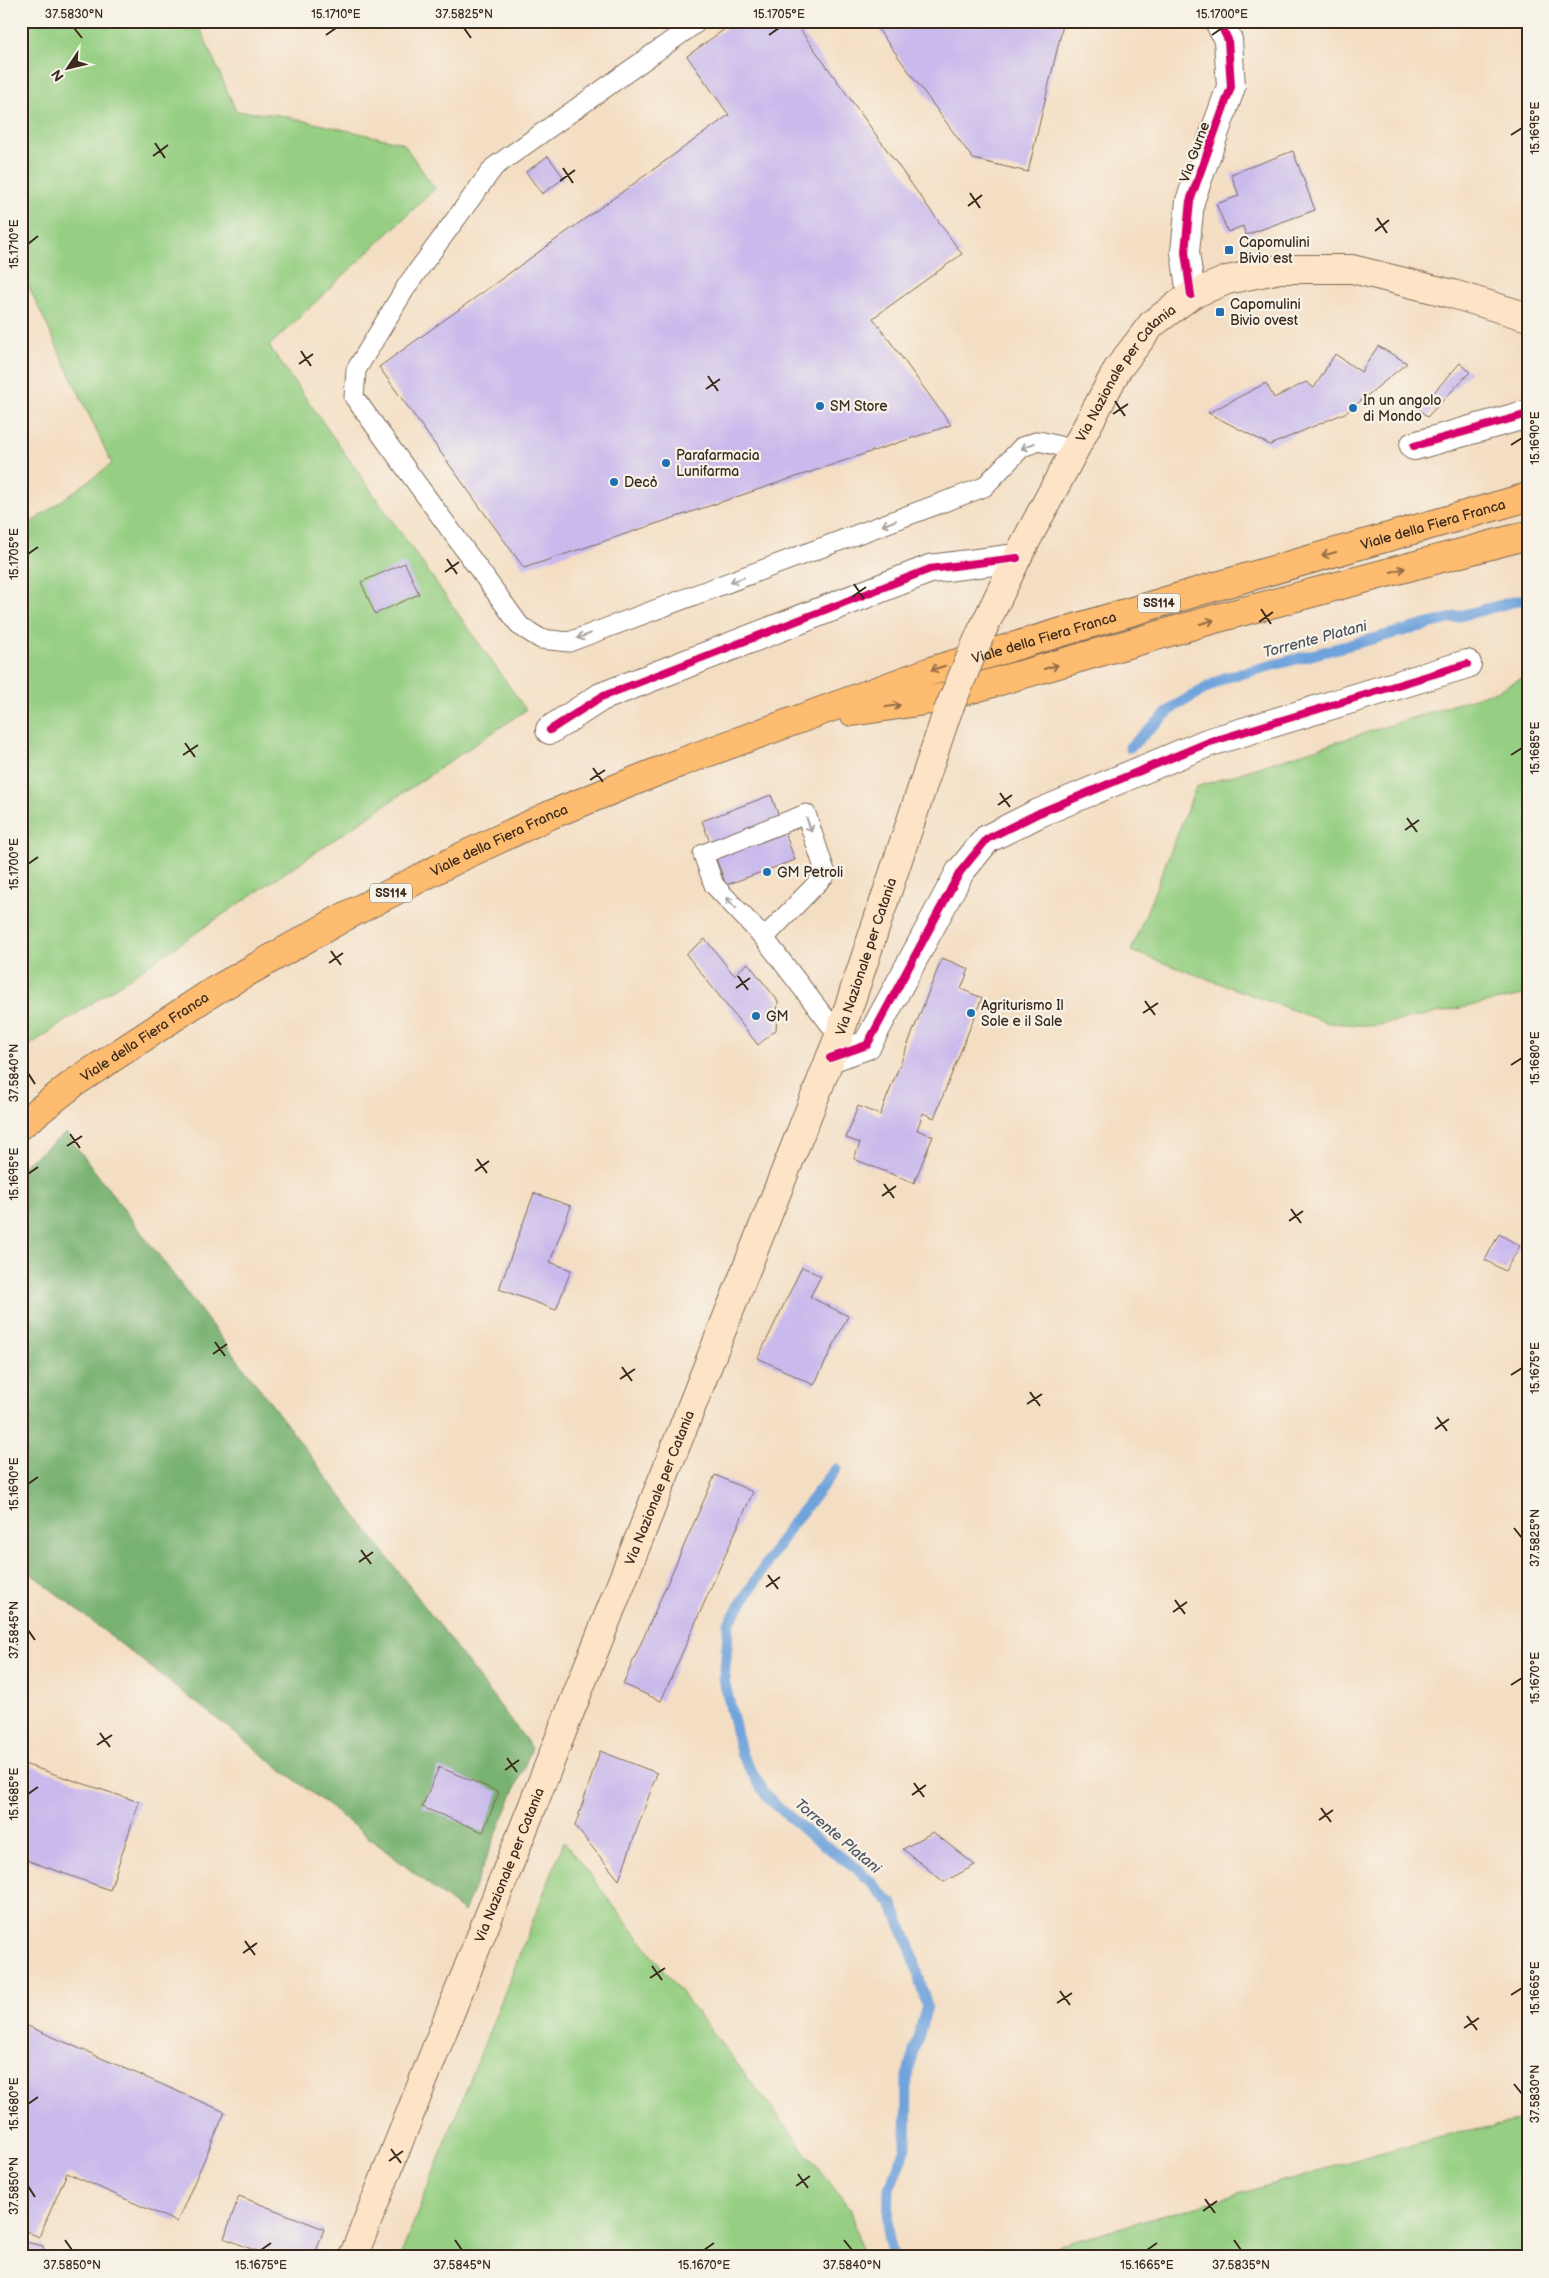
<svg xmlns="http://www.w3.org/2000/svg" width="1549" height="2278" viewBox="0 0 1549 2278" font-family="'Balsamiq Sans',sans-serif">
	<rect width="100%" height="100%" fill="#f7f3e8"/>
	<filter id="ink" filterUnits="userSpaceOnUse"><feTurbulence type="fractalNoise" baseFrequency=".02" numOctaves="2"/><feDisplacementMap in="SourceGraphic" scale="10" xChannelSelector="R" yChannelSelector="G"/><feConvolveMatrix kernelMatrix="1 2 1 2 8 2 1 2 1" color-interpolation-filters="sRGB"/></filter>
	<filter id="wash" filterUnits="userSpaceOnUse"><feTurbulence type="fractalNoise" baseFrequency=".0096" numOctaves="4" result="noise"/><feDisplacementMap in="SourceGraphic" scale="20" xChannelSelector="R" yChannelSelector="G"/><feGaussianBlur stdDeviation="1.12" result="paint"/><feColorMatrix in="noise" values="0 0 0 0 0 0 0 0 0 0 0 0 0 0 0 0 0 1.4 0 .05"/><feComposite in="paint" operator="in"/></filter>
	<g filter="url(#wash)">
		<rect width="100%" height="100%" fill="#f4dec3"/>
		<g fill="#96cf83" stroke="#687c50">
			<path d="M21,21H197L236,111L279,115L403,143L435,189L269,346L526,710L21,1051V530L112,464L21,270Z"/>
			<path d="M1524,677L1528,679V994L1375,1026L1328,1023L1131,951L1196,787L1499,690Z"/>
			<path d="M564,1842L851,2210L863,2257H400Z"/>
			<path d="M1528,2120V2257H1019L1436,2137Z"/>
		</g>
		<path fill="#78b271" stroke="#5a6e48" d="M66,1133L532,1748L464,1912L21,1566V1167Z"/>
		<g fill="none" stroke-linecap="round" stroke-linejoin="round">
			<g stroke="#6fa3db" stroke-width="11">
				<path d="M1130,747L1175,706L1224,678L1528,598"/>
				<path d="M836,1469L789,1528L729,1623L724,1680L742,1756L767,1797L810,1835L858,1869L892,1904L910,1947L927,2006L907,2076L906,2148L889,2189L888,2236L893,2257"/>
			</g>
		</g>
		<g id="blocks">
			<g fill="#c9b9ec">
				<path d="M736,21H794L962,254L873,318L951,425L524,568L379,367L729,115L687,56Z"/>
				<path d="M872,21H1059L1063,25L1028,172L973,159Z"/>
				<path d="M1293,151L1315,210L1246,235L1243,226L1228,232L1216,204L1239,196L1231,174Z"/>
				<path d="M548,156L564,178L542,194L526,172Z"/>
				<path d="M1378,346L1407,363L1347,412L1270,445L1208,413L1266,383L1274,398L1306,382L1314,388L1335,354L1361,372Z"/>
				<path d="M1460,363L1470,372L1427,417L1419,409Z"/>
				<path d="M405,563L419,594L375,614L361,582Z"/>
				<path d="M771,795L795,860L726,885L702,821Z"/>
				<path d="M705,939L734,975L748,963L778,1001L776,1030L758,1045L686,954Z"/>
				<path d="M942,958L969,969L961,989L982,998L934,1118L923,1113L917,1130L933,1136L914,1183L854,1159L860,1143L846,1138L858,1106L880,1115Z"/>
				<path d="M534,1193L571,1206L550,1262L571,1270L556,1310L499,1289Z"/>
				<path d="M1499,1234L1520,1246L1505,1271L1485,1260Z"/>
				<path d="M802,1267L821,1276L810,1297L848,1316L814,1385L758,1358Z"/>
				<path d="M715,1475L753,1492L661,1701L623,1684Z"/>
				<path d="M600,1751L657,1773L619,1880L575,1826Z"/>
				<path d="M21,1763L139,1802L110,1890L21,1858Z"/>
				<path d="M439,1767L499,1792L483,1832L422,1807Z"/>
				<path d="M933,1832L975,1865L944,1882L903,1849Z"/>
				<path d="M21,2023L225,2112L177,2222L67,2173L39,2237L21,2229Z"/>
				<path d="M239,2196L324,2229L314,2257H271L224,2238Z"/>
				<path d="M21,2241L43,2246L46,2257H26Z"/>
			</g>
		</g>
	</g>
	<g filter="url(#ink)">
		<use href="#blocks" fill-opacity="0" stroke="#7c6958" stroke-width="1"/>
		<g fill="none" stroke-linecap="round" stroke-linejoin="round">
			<g stroke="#7c6958" stroke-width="21">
				<g id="lane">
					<path d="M699,21L494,167L408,284L356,370L354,397L520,626L541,639L569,642L984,487L1022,447L1039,441L1075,450"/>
					<path d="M764,938L826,874L806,814L703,854L714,885L764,938L839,1036"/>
				</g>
			</g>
			<g stroke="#7c6958" stroke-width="30">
				<g id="street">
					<path d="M1191,295L1185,252L1190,201L1231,87L1228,40L1219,21"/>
					<path d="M1414,446L1528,414"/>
					<path d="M550,730L601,697L930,569L1017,558"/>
					<path d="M830,1058L867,1045L960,872L987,839L1039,813L1207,743L1467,664"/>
				</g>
			</g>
			<g stroke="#7c6958" stroke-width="30">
				<g id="secondary">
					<path id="s1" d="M980,635L1017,558L1117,370L1152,324L1191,295L1227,280L1280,269H1352L1453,294L1528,317"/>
					<path id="s2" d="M353,2257L839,1036L947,713"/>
				</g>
			</g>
			<g stroke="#7c6958" stroke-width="30">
				<g id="primary">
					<path d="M852,712L937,699L1218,618L1528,535"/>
					<path id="s3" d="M21,1125L74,1083L214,991L346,916L463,856L550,815L679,763L931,671L1210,588L1528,497"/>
				</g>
			</g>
			<use href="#lane" stroke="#fff" stroke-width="19"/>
			<use href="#street" stroke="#fff" stroke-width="28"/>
			<use href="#secondary" stroke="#fee4c6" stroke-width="28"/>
			<use href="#primary" stroke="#fdbc70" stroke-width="28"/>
			<g stroke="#7c6958" stroke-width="30" stroke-linecap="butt">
				<path id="secondary-bridge" d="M947,713L980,635"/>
			</g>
			<use href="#secondary-bridge" stroke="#fee4c6" stroke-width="28"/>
			<g stroke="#f7f3e8" stroke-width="11">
				<g id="cycleway">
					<path d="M1191,295L1185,252L1190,201L1231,87L1228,40L1219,21"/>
					<path d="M1414,446L1528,414"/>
					<path d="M550,730L601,697L930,569L1017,558"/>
					<path d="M830,1058L867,1045L960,872L987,839L1039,813L1207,743L1467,664"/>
				</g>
			</g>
			<use href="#cycleway" stroke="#d6006c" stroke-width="8"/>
		</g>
		<defs><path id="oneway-shaft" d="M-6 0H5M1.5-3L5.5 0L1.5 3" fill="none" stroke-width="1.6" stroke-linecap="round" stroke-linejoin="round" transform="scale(1.25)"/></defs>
		<g stroke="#a79f9a">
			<use href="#oneway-shaft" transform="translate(1028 446) rotate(156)"/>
			<use href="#oneway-shaft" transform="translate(889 523) rotate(159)"/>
			<use href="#oneway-shaft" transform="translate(737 580) rotate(160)"/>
			<use href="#oneway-shaft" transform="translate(584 636) rotate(160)"/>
			<use href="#oneway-shaft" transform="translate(809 825) rotate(71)"/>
			<use href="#oneway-shaft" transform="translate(731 903) rotate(-134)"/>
		</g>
		<g stroke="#926c43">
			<use href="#oneway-shaft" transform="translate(1329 554) rotate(164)"/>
			<use href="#oneway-shaft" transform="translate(1398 570) rotate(-15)"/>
			<use href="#oneway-shaft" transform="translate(1207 622) rotate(-16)"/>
			<use href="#oneway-shaft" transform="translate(1051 667) rotate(-16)"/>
			<use href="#oneway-shaft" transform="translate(938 668) rotate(163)"/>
			<use href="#oneway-shaft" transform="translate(893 706) rotate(-8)"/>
		</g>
	</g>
	<path fill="none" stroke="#3b2a1e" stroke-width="2" d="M74,28L82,38M464,28L471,38M326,35L336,28M769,35L779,28M1212,35L1222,28M1511,135L1522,128M155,143L165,158M153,156L168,145M563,168L573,183M560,181L575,170M970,193L980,208M968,206L982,195M1377,218L1387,233M1375,231L1389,220M28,244L38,236M301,351L311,366M299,364L313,354M708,376L718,391M706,389L720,379M1115,401L1125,416M1113,414L1128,404M1511,445L1522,438M28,554L38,547M447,559L457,574M445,572L459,562M854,584L864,599M852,597L866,587M1261,609L1271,624M1259,622L1273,612M185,743L195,757M183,755L198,745M1511,755L1522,748M593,768L603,782M590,780L605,770M1000,793L1010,807M998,805L1012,795M1407,818L1417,832M1405,830L1419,820M28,864L38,857M331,951L341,965M329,963L343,953M738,976L748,990M736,988L750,978M1145,1001L1155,1015M1143,1013L1158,1003M1511,1065L1522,1058M28,1073L35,1084M70,1134L80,1148M67,1146L82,1136M477,1159L487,1173M475,1171L489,1161M28,1174L38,1167M884,1184L894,1198M882,1196L896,1186M1291,1209L1301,1223M1289,1221L1303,1211M215,1342L225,1356M213,1354L227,1344M622,1367L632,1381M1511,1375L1522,1368M620,1379L635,1369M1030,1392L1040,1406M1027,1404L1042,1394M1437,1417L1447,1431M1435,1429L1449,1419M28,1484L38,1477M1514,1528L1522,1538M361,1550L371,1564M359,1562L373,1552M768,1575L778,1589M766,1587L780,1577M1175,1600L1185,1614M1173,1612L1187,1602M28,1630L35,1640M1511,1685L1522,1678M100,1733L110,1747M97,1745L112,1735M507,1758L517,1772M505,1770L519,1760M914,1783L924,1797M28,1794L38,1787M912,1795L926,1785M1321,1808L1331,1822M1319,1820L1333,1810M245,1941L255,1955M243,1953L257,1943M652,1966L662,1980M650,1978L665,1968M1060,1991L1070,2005M1511,1995L1522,1988M1057,2003L1072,1993M1467,2016L1477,2030M1464,2028L1479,2018M1514,2084L1522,2094M28,2104L38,2097M391,2149L401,2163M389,2161L403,2151M798,2174L808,2188M28,2186L35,2197M796,2186L810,2176M1205,2199L1215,2213M1203,2211L1217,2201M65,2240L72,2250M455,2240L462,2250M844,2240L852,2250M1234,2240L1241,2250M261,2250L271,2243M704,2250L714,2243M1147,2250L1157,2243"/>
	<g fill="#1f6fb2" stroke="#f7f3e8" stroke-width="2">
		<rect x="1224" y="245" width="10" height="10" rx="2.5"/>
		<rect x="1215" y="307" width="10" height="10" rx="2.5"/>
		<circle cx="820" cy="406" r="5"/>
		<circle cx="1353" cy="408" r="5"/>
		<circle cx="666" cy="463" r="5"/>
		<circle cx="614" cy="482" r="5"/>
		<circle cx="767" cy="872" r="5"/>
		<circle cx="971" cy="1013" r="5"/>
		<circle cx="756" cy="1016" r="5"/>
	</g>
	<g text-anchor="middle" stroke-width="4.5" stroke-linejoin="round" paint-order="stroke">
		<g fill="#f7f3e8" stroke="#73665b" stroke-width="1">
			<rect x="1138" y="593.5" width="42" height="19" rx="4"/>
			<rect x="370" y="883.5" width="42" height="19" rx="4"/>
		</g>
		<g font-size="12" font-weight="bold" fill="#3b2a1e">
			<text x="1159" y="607">SS114</text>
			<text x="391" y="897">SS114</text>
		</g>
		<g font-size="14" fill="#3b2a1e" stroke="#f7f3e8">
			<text transform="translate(1194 152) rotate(-70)" y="5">Via Gurne</text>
			<text dy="5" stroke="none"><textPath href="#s1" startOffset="301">Via Nazionale per Catania</textPath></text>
			<text dy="5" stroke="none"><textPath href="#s3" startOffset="1545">Viale della Fiera Franca</textPath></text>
			<text dy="5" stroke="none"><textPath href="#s3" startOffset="1140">Viale della Fiera Franca</textPath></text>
			<text dy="5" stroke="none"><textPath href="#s3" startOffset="558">Viale della Fiera Franca</textPath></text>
			<text dy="5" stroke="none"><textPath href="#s2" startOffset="1398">Via Nazionale per Catania</textPath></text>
			<text dy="5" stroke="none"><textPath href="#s3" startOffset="152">Viale della Fiera Franca</textPath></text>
			<text dy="5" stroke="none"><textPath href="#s2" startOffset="828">Via Nazionale per Catania</textPath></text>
			<text dy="5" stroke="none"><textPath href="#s2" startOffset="422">Via Nazionale per Catania</textPath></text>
		</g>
		<g font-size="14" fill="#3b2a1e" stroke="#f7f3e8" text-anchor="start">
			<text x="1239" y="247">Capomulini<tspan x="1239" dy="16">Bivio est</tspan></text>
			<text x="1230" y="309">Capomulini<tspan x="1230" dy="16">Bivio ovest</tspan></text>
			<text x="1363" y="405">In un angolo<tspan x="1363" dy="16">di Mondo</tspan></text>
			<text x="830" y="411">SM Store</text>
			<text x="676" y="460">Parafarmacia<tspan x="676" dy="16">Lunifarma</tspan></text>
			<text x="624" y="487">Decò</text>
			<text x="777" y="877">GM Petroli</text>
			<text x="981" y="1010">Agriturismo Il<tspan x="981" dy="16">Sole e il Sale</tspan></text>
			<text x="766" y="1021">GM</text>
		</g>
		<g font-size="15" font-style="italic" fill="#4d5460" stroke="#f7f3e8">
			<text transform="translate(1315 639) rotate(-15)" y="5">Torrente Platani</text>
			<text transform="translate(838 1836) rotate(40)" y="5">Torrente Platani</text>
		</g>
	</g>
	<rect width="1549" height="2278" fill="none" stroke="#f7f3e8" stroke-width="55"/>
	<g transform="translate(68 68) rotate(235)" stroke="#f7f3e8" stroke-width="4" paint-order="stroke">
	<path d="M0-4L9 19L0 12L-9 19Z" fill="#3b2a1e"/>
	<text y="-8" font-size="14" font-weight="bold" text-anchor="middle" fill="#3b2a1e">N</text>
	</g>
	<rect x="28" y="28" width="1494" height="2222" fill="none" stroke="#3b2a1e" stroke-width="2"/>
	<g font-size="12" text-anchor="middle" fill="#3b2a1e">
		<text x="74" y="18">37.5830°N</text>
		<text x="336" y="18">15.1710°E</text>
		<text x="464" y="18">37.5825°N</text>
		<text x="779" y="18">15.1705°E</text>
		<text x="1222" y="18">15.1700°E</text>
		<text transform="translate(1535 128) rotate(-90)" y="4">15.1695°E</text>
		<text transform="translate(14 244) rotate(-90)" y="4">15.1710°E</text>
		<text transform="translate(1535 438) rotate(-90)" y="4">15.1690°E</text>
		<text transform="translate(14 554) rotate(-90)" y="4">15.1705°E</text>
		<text transform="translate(1535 748) rotate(-90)" y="4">15.1685°E</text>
		<text transform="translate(14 864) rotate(-90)" y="4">15.1700°E</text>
		<text transform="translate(1535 1058) rotate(-90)" y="4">15.1680°E</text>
		<text transform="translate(14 1073) rotate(-90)" y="4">37.5840°N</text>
		<text transform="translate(14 1174) rotate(-90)" y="4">15.1695°E</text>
		<text transform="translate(1535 1368) rotate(-90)" y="4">15.1675°E</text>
		<text transform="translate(14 1484) rotate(-90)" y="4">15.1690°E</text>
		<text transform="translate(1535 1538) rotate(-90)" y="4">37.5825°N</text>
		<text transform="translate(14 1630) rotate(-90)" y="4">37.5845°N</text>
		<text transform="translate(1535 1678) rotate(-90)" y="4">15.1670°E</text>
		<text transform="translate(14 1794) rotate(-90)" y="4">15.1685°E</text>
		<text transform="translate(1535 1988) rotate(-90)" y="4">15.1665°E</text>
		<text transform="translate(1535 2094) rotate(-90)" y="4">37.5830°N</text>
		<text transform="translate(14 2104) rotate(-90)" y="4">15.1680°E</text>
		<text transform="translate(14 2186) rotate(-90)" y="4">37.5850°N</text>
		<text x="72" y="2269">37.5850°N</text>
		<text x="261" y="2269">15.1675°E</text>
		<text x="462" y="2269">37.5845°N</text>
		<text x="704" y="2269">15.1670°E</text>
		<text x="852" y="2269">37.5840°N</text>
		<text x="1147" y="2269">15.1665°E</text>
		<text x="1241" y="2269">37.5835°N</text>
	</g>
</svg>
